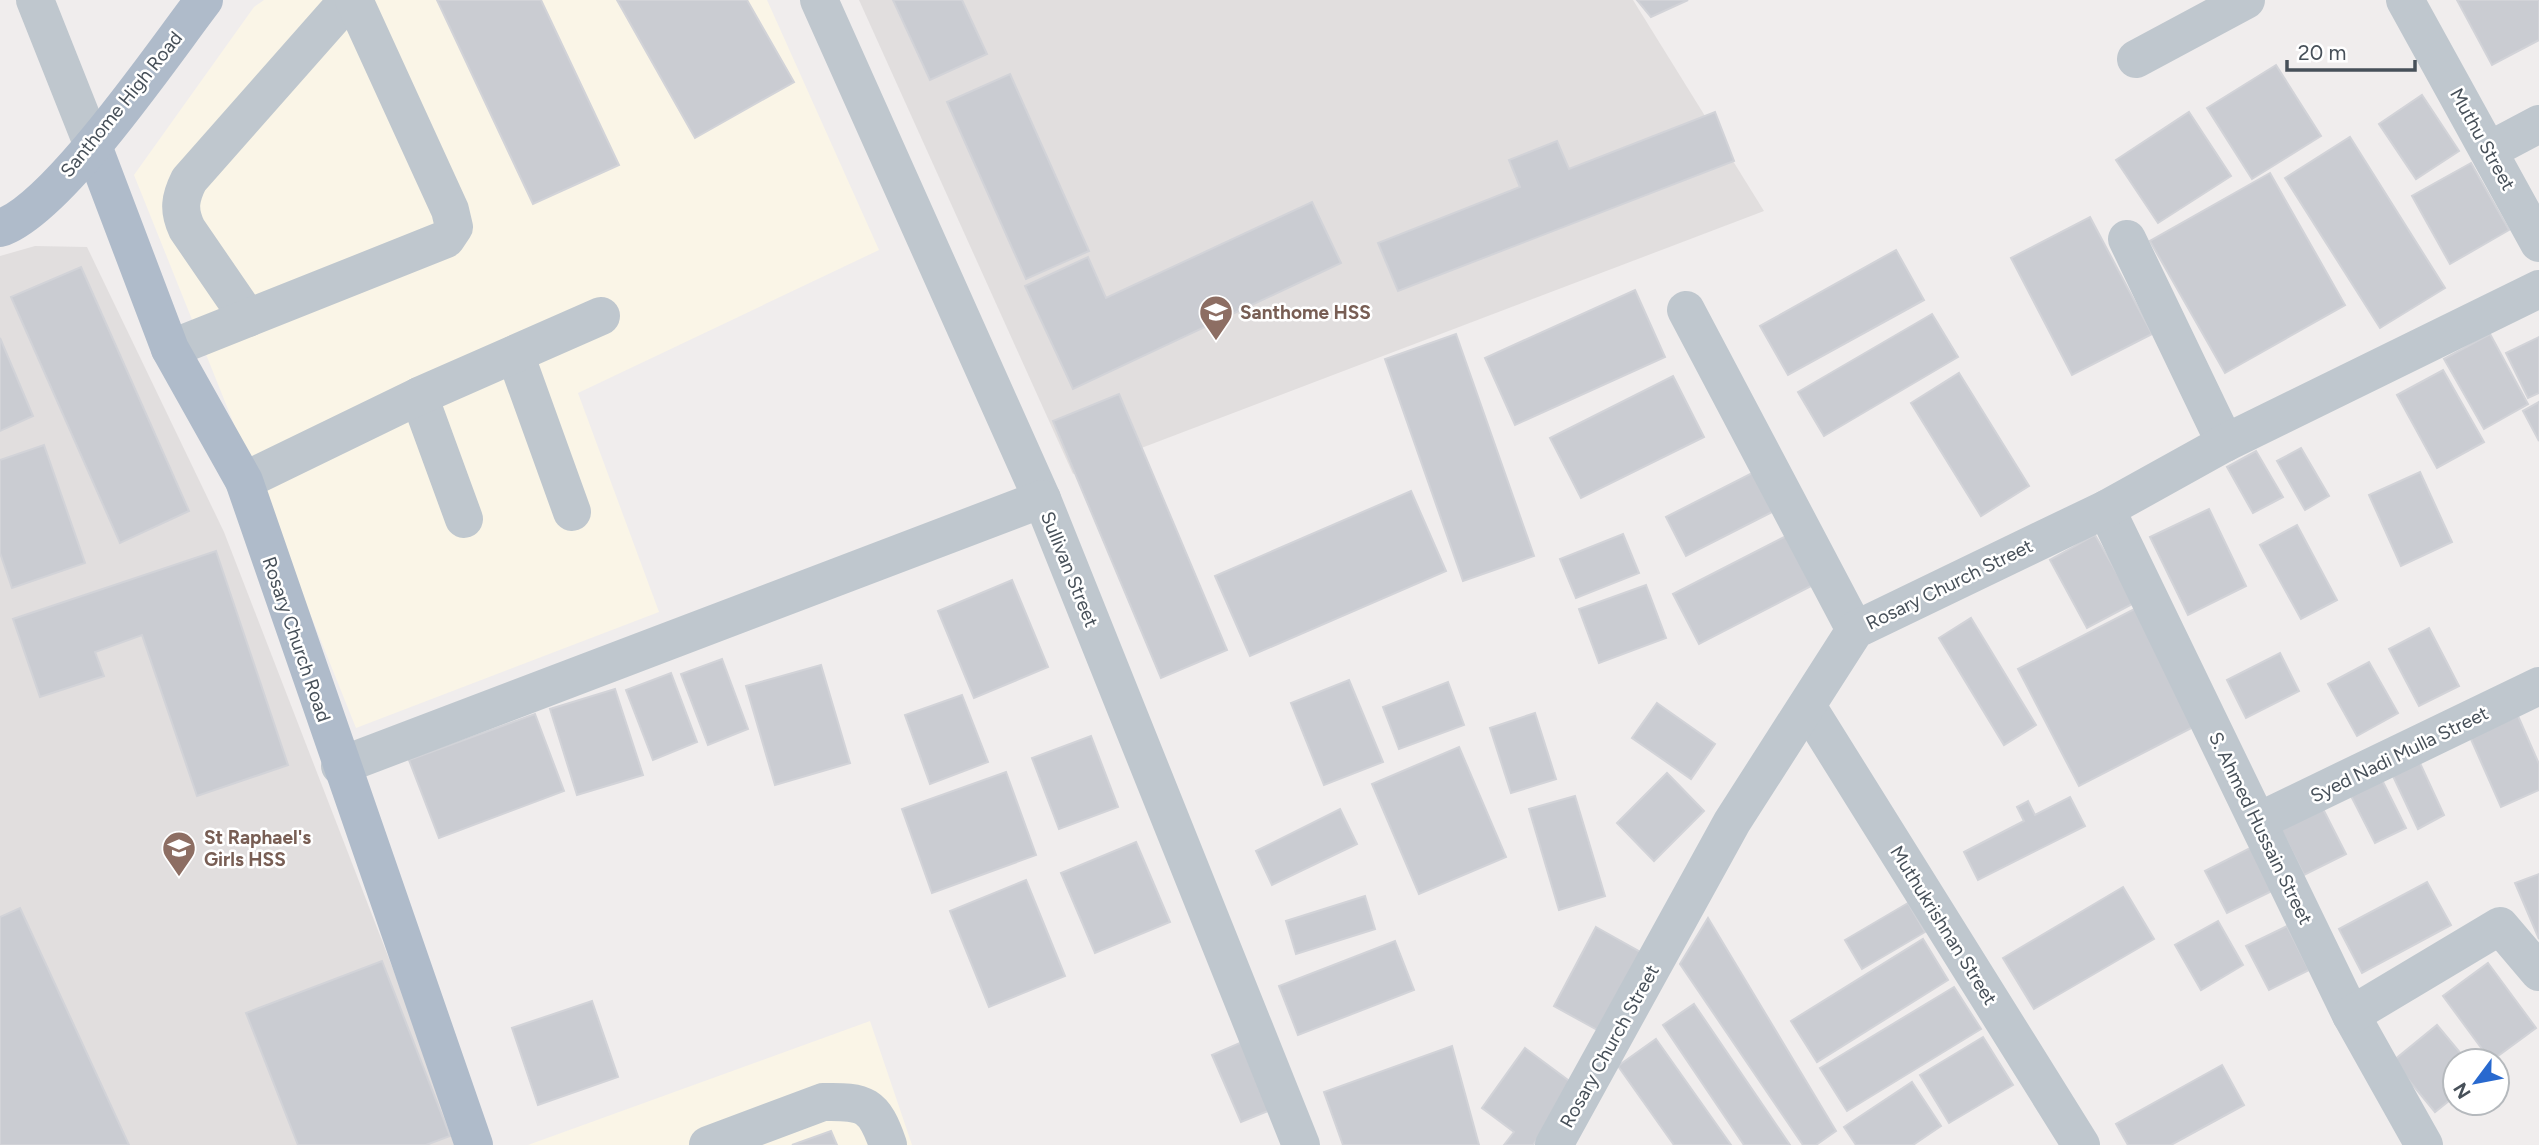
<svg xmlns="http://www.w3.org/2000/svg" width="2539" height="1145" viewBox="0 0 2539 1145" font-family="Figtree,sans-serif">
	<rect width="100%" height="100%" fill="#f0eded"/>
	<g fill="#faf5e7">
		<path d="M264,0H767L879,250L578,393L659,612L356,728L134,175L254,7Z"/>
		<path d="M870,1021L912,1145H528Z"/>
	</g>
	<g fill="#e1dede">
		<path d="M859,0H1633L1764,211L1073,474Z"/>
		<path d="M35,246L87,247L224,532L461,1145H0V256Z"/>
	</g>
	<g fill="#caccd2" stroke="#d2d3d8" stroke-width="2">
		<path d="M437,0H541L619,165L533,204Z"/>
		<path d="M617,0H747L794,82L695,138Z"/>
		<path d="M893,0H962L987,54L930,80Z"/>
		<path d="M1637,0H1688L1651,17Z"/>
		<path d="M2457,0H2539V40L2492,65Z"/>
		<path d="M2276,65L2321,136L2252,179L2207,108Z"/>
		<path d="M1010,74L1089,251L1026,279L947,102Z"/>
		<path d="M2422,95L2459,151L2416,179L2379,124Z"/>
		<path d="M1715,112L1734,161L1398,291L1378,243L1520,187L1509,160L1557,141L1569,169Z"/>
		<path d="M2189,112L2231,176L2158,223L2116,160Z"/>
		<path d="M2350,137L2445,288L2380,328L2285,178Z"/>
		<path d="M2471,163L2509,230L2450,264L2412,196Z"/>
		<path d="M2270,173L2345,305L2225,373L2150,241Z"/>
		<path d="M1312,202L1341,263L1073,389L1025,286L1088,257L1106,298Z"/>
		<path d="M2090,217L2152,334L2072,375L2011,258Z"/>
		<path d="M1896,250L1924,300L1788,375L1760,326Z"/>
		<path d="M81,267L189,511L120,543L11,297Z"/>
		<path d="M1635,290L1665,357L1515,425L1485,358Z"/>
		<path d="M1932,314L1958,357L1824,436L1798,392Z"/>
		<path d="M1456,334L1534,556L1463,581L1385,359Z"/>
		<path d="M2490,334L2528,404L2484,429L2444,359Z"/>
		<path d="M2539,337V393L2528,398L2506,353Z"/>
		<path d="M0,338L33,416L0,431Z"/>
		<path d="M2443,370L2484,442L2437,468L2397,395Z"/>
		<path d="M1959,373L2029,486L1981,516L1911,403Z"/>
		<path d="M1673,376L1704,437L1581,498L1550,438Z"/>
		<path d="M1119,394L1227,650L1161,678L1053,421Z"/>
		<path d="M2539,402V441L2523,411Z"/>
		<path d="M44,445L85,563L12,588L0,553V460Z"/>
		<path d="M2301,448L2329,496L2305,510L2277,461Z"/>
		<path d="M2256,451L2283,497L2253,513L2227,467Z"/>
		<path d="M1754,472L1774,511L1686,556L1666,517Z"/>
		<path d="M2420,472L2452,542L2401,566L2369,495Z"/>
		<path d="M1411,491L1446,571L1250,656L1215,576Z"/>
		<path d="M2209,509L2246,586L2188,615L2150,537Z"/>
		<path d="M2297,525L2337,600L2301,619L2260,545Z"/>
		<path d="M1623,534L1639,573L1576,598L1560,559Z"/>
		<path d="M1788,535L1813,585L1699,644L1673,594Z"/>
		<path d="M2095,535L2134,603L2087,628L2050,560Z"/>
		<path d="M216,551L288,765L197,796L142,635L95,652L104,676L40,697L13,619Z"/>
		<path d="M1012,580L1048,667L974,698L938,611Z"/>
		<path d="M1646,585L1666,638L1599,663L1579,609Z"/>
		<path d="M2142,605L2203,722L2079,786L2018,669Z"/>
		<path d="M1971,618L2036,725L2004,745L1939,638Z"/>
		<path d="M2429,628L2459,686L2419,706L2389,649Z"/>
		<path d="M2280,653L2299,691L2246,718L2227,680Z"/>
		<path d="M722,659L748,729L708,745L681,674Z"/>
		<path d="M2369,662L2398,713L2357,736L2328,684Z"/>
		<path d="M821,665L850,763L775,785L746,686Z"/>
		<path d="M671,673L697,742L653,760L626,690Z"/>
		<path d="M1349,680L1383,762L1324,785L1291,703Z"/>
		<path d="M1448,682L1464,725L1399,749L1383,707Z"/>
		<path d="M615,689L643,775L577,795L550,709Z"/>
		<path d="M962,695L988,762L930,784L905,715Z"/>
		<path d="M1657,703L1715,744L1691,779L1632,738Z"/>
		<path d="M1535,713L1556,779L1511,793L1490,728Z"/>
		<path d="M535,714L564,791L439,838L409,760Z"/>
		<path d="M2518,716L2539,764V790L2501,807L2470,737Z"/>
		<path d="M1091,736L1118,807L1059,829L1032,758Z"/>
		<path d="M1459,747L1506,857L1419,894L1372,784Z"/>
		<path d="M2419,761L2444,815L2418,829L2392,774Z"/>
		<path d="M1006,772L1036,855L932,893L902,809Z"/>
		<path d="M1667,773L1704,811L1654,861L1617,823Z"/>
		<path d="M2381,778L2406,828L2375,843L2350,794Z"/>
		<path d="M1575,796L1605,896L1559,910L1529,809Z"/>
		<path d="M2070,797L2085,826L1978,880L1964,852L2024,821L2017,807L2028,801L2035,815Z"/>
		<path d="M2321,805L2346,854L2304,875L2279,826Z"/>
		<path d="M1340,809L1357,844L1272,885L1256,851Z"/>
		<path d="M1136,842L1170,922L1095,953L1061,873Z"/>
		<path d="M2254,846L2276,889L2227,913L2205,871Z"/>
		<path d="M2539,874V939L2515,883Z"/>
		<path d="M1026,880L1065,976L989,1007L950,911Z"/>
		<path d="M2427,882L2451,925L2362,973L2339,929Z"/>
		<path d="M2123,887L2154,939L2034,1009L2003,958Z"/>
		<path d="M1365,896L1375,929L1296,954L1286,921Z"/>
		<path d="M1908,903L1925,932L1862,969L1845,940Z"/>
		<path d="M20,908L129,1145H0V917Z"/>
		<path d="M1708,918L1836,1131L1816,1145H1803L1680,964Z"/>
		<path d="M2218,921L2243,965L2201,990L2175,945Z"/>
		<path d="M2287,926L2309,970L2269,990L2246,946Z"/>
		<path d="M1596,927L1642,953L1599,1031L1554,1006Z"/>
		<path d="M1923,939L1948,980L1817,1062L1791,1021Z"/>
		<path d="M1395,941L1414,990L1298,1035L1279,986Z"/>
		<path d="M382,961L450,1136L426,1145H298L246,1013Z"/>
		<path d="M2488,963L2536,1028L2491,1061L2443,996Z"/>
		<path d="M1954,987L1981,1029L1847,1111L1820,1068Z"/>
		<path d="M592,1001L618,1077L538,1105L512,1028Z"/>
		<path d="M1694,1004L1790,1145H1744L1663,1025Z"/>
		<path d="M2437,1025L2467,1061H2455V1096L2435,1112L2393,1061Z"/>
		<path d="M1983,1037L2013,1085L1949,1123L1920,1075Z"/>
		<path d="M1249,1039L1278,1107L1241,1122L1212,1055Z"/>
		<path d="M1656,1039L1731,1145H1674L1618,1066Z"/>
		<path d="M1452,1046L1479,1145H1343L1324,1092Z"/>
		<path d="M1525,1048L1576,1086L1533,1145H1504L1514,1132L1482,1108Z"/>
		<path d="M2222,1065L2244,1105L2171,1145H2128L2116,1124Z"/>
		<path d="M1912,1082L1941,1126L1913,1145H1856L1844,1127Z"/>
		<path d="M831,1131L837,1145H792Z"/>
	</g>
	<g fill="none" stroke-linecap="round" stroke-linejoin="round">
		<g stroke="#bfc7ce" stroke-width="38">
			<path d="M35,0L93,146"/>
			<path d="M819,0L1042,499L1301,1145"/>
			<path d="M2405,0L2539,243"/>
			<path d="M2136,59L2246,0"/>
			<path d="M2490,150L2539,124"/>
			<path d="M2127,239L2225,443"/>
			<path d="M1686,310L1855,630"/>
			<path d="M248,318L187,229C178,210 180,198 189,180L348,0"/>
			<path d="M170,349L446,239L454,227L450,210L354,0"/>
			<path d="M515,354L572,512"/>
			<path d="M419,396L464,519"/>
			<path d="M244,481L419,396L601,316"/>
			<path d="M2106,509L2351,1015L2424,1145"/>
			<path d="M1807,706L2081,1145"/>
			<path d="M340,766L1042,499"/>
			<path d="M2259,821L2539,686"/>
			<path d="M2351,1015L2500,926L2539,972"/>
			<path d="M708,1145L823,1102C865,1101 874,1104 888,1145"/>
			<path d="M1554,1145L1732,822L1855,630L2106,509L2225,443L2539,289"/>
		</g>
		<g stroke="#afbbca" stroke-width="38">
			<path d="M93,146L170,349L244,481L474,1145"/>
			<path d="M0,228C57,210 164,52 204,0"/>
		</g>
	</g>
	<defs>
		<g id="school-pin" transform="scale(1.75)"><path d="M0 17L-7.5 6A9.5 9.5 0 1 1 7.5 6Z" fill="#8d6e63" stroke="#fff"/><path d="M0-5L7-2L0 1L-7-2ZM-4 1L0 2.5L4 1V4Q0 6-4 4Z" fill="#fff"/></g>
	</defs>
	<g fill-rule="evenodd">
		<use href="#school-pin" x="1216" y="312"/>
		<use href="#school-pin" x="179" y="848"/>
	</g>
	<g text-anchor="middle" stroke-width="5" stroke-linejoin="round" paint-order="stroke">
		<g font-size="19" fill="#475059" stroke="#fff">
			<text transform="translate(121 104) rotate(-51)" y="7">Santhome High Road</text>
			<text transform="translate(2483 139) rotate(61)" y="7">Muthu Street</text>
			<text transform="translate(1070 569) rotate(68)" y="7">Sullivan Street</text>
			<text transform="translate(1949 584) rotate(-26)" y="7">Rosary Church Street</text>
			<text transform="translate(297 639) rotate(71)" y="7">Rosary Church Road</text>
			<text transform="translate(2399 754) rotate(-26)" y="7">Syed Nadi Mulla Street</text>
			<text transform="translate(2261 828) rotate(64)" y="7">S. Ahmed Hussain Street</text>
			<text transform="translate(1944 925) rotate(58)" y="7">Muthukrishnan Street</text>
			<text transform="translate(1609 1046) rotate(-61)" y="7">Rosary Church Street</text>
		</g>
		<g font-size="19" font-weight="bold" fill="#785e54" stroke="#fff" text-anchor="start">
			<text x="1240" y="319">Santhome HSS</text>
			<text x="204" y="844">St Raphael's<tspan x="204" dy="22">Girls HSS</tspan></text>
		</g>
	</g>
	<g transform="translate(2476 1082) rotate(238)"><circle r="33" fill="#ffffff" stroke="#b5b9bd" stroke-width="2"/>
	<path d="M0-5L12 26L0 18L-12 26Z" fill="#2869cf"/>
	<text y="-10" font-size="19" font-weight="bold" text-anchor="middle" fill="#475059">N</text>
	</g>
	<path d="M2287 60v10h128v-10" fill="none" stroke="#475059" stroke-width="3.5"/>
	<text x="2298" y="60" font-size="21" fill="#475059" stroke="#ffffff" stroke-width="5" paint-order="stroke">20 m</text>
</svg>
